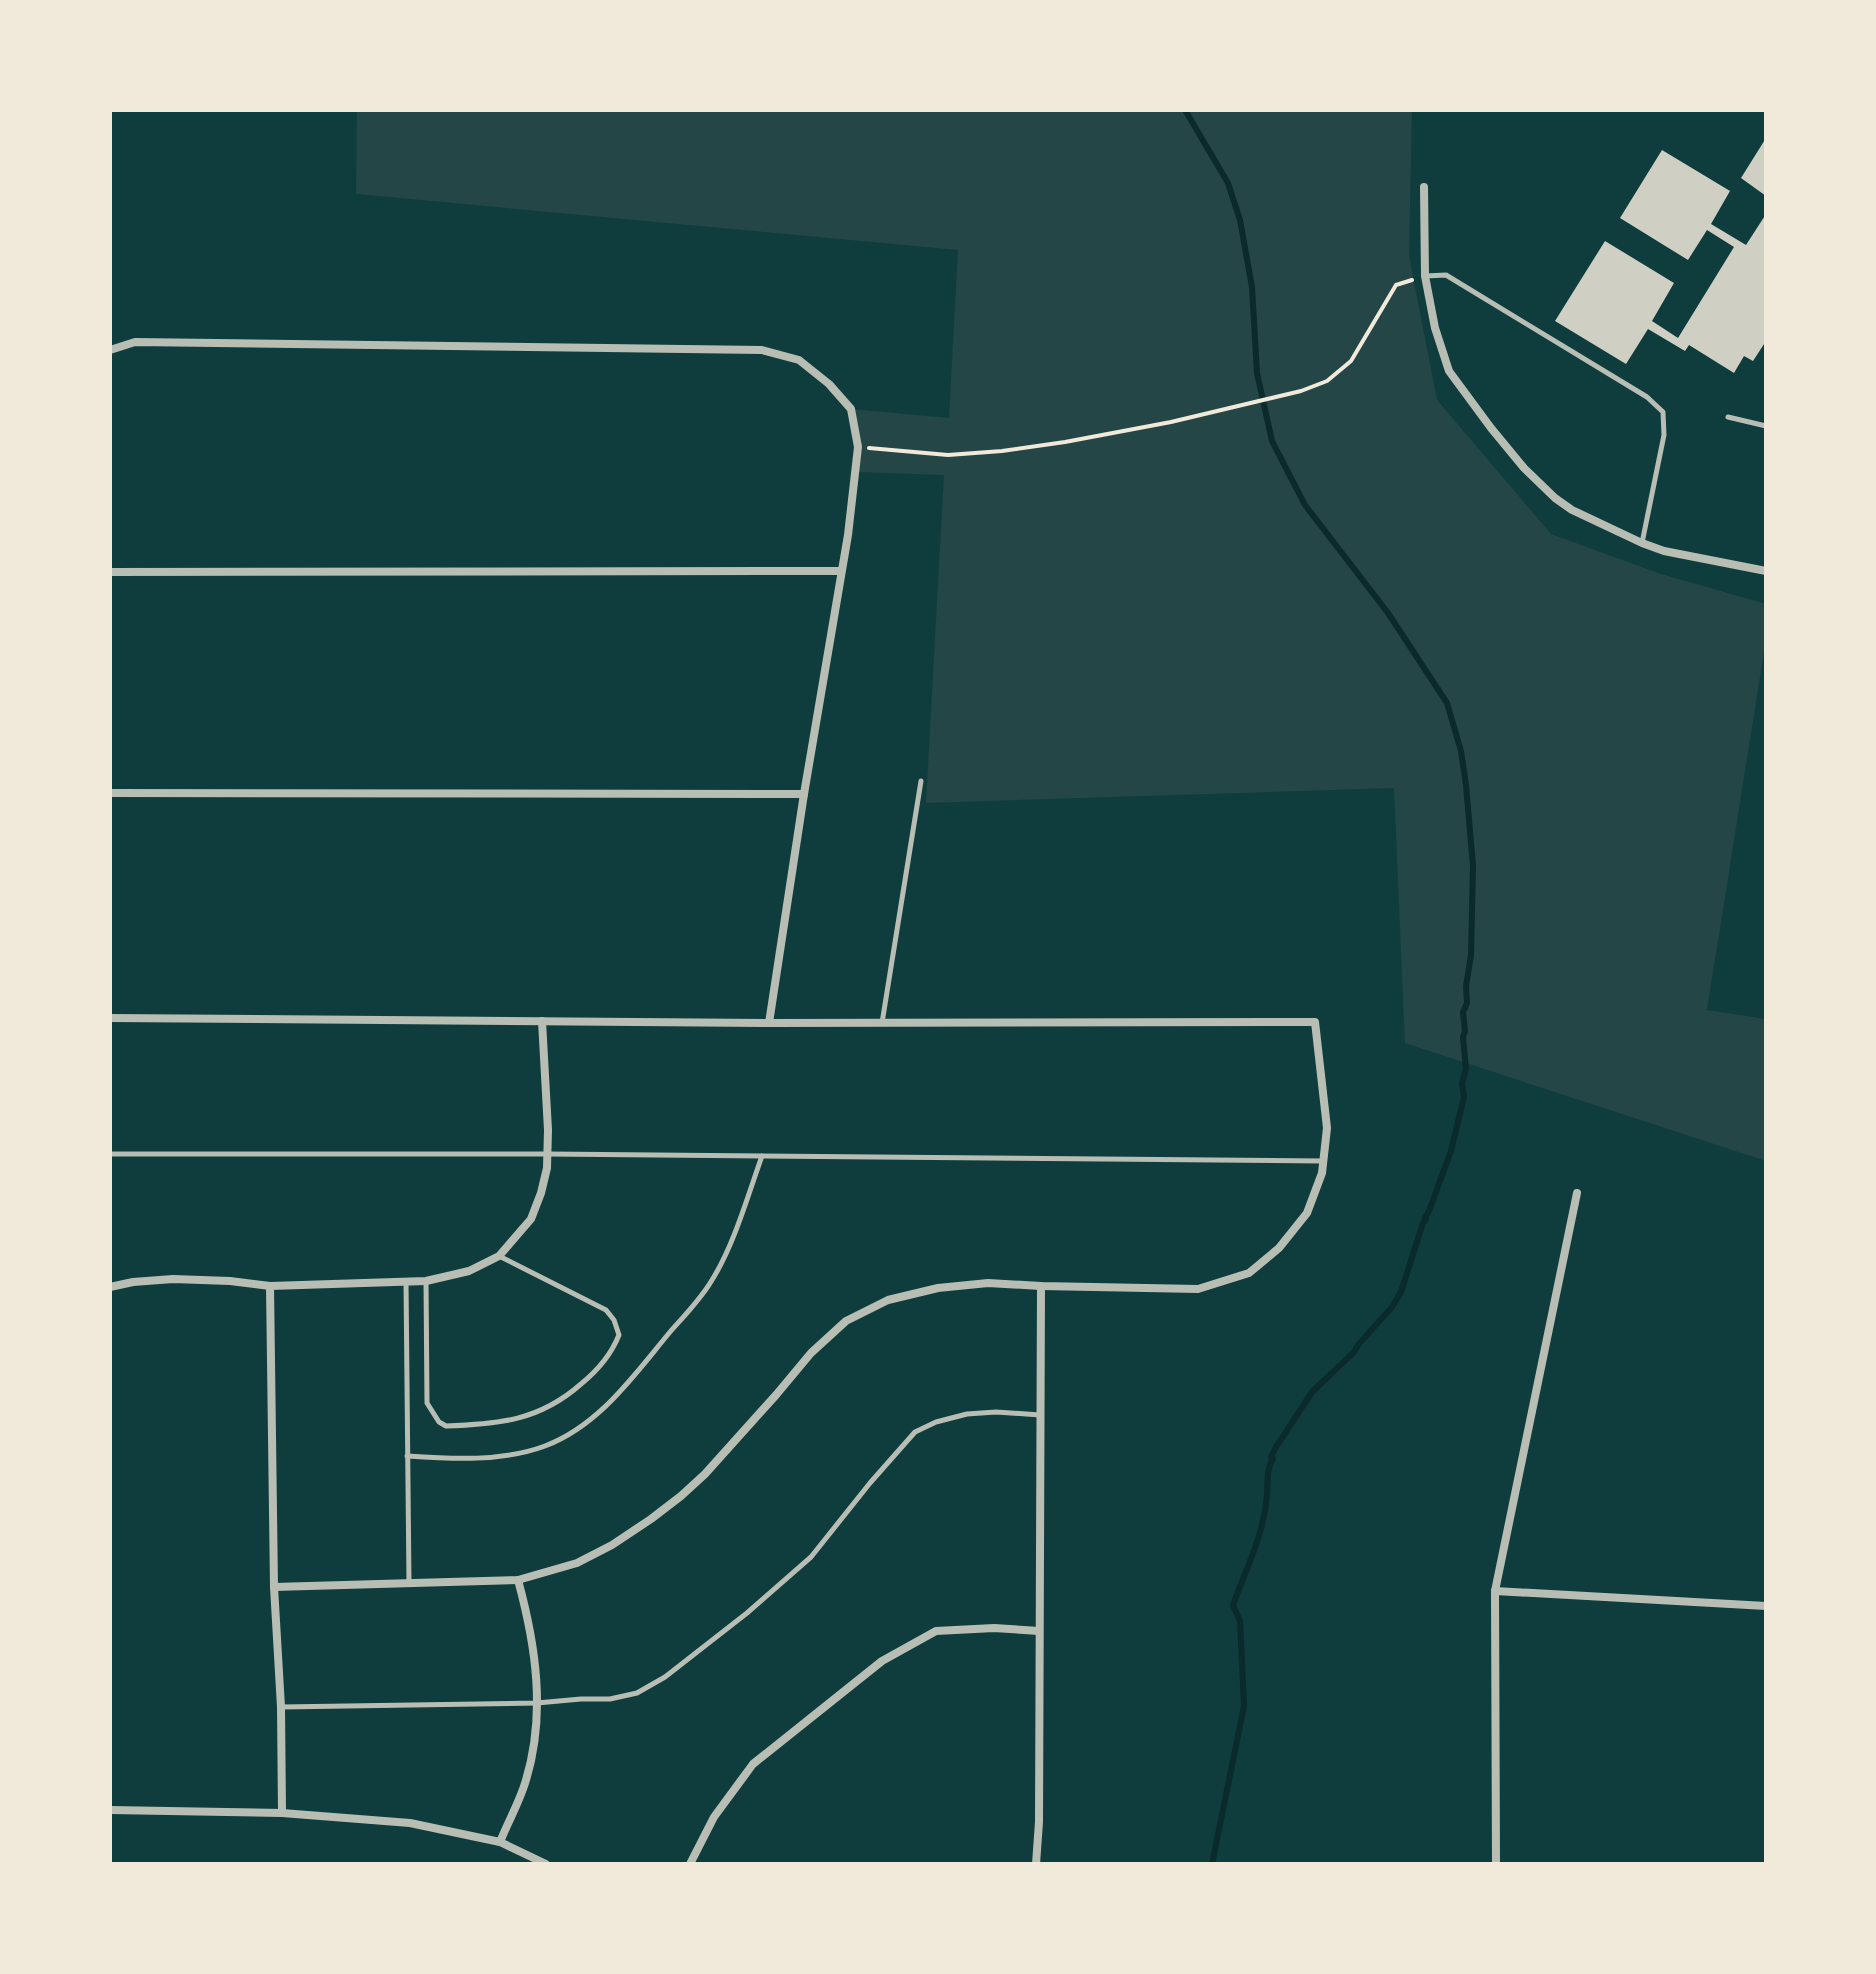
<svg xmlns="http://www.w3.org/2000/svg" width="1876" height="1974" viewBox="0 0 1876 1974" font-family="'Roboto Condensed',sans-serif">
	<rect width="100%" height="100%" fill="#0f3d3e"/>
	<path fill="#244646" d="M357,110H1412L1409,256L1437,400L1551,534L1661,574L1766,604V639L1707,1010L1766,1019V1161L1405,1043L1394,788L926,803L944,475L856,472L858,447L851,409L949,418L958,250L356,194Z"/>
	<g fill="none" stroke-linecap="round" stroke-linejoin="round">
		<path stroke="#0a2a2b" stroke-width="6" d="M1185,110L1228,183L1240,220L1252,287L1257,373L1272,441L1305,505L1388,613L1447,703L1461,751L1466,785L1473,866L1471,955L1466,986L1467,1003L1463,1012L1465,1031L1463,1037L1466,1069L1462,1083L1464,1097L1451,1151L1433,1200C1430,1207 1430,1212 1425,1217L1426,1219L1423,1223L1401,1292L1392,1307L1358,1345L1354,1352L1312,1392L1276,1447L1271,1457L1273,1459C1266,1469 1268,1484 1267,1494C1264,1536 1246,1568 1233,1605L1240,1621L1244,1706L1212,1864"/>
	</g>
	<g fill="#cfcfc3">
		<path d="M1766,138V196L1741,178Z"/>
		<path d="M1662,150L1730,191L1711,224L1746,245L1766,214V341L1753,361L1744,356L1734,373L1689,345L1685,351L1648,329L1626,364L1555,321L1605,241L1674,283L1652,321L1678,338L1734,247L1707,230L1688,260L1620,218Z"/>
	</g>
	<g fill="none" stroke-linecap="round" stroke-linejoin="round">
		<path stroke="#f1e9da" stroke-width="4" d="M869,448L948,455L1002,451L1065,442L1171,422L1301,391L1327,381L1351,361L1396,285L1412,280"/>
		<g stroke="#b8beb3" stroke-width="5">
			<path d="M1425,276L1446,275L1647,397L1663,412L1664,435L1642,543"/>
			<path d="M1728,417L1766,426"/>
			<path d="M882,1023L921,781"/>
			<path d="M110,1154H548L1323,1161"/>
			<path d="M426,1281L427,1403L439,1422L446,1426C499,1424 539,1421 581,1384C597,1371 611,1355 619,1335L614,1320L606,1310L499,1256"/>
			<path d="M406,1282L409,1583"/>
			<path d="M407,1456C452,1459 502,1462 545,1446C600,1425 634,1375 670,1332C684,1316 701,1299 712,1280C734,1245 748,1195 762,1156"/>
			<path d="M281,1707L537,1703L581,1699H610L637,1693L665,1677L747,1613L811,1557L870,1483L915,1432L936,1422L967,1414L996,1412L1040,1415"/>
		</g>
		<g stroke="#b8beb3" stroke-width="8">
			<path d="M1424,187L1425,276L1435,328L1449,371L1491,428L1524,468L1555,498L1572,510L1642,543L1664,551L1766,571"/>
			<path d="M110,350L135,342L762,350L799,360L829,384L851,409L858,447L848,535L804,794L769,1023"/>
			<path d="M110,572L840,571"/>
			<path d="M110,793L804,794"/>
			<path d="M110,1018L769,1023L1315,1022L1327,1128L1322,1173L1307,1213L1279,1248L1249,1273L1198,1289L1041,1286L988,1283L938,1288L888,1300L846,1321L811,1353L776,1395L705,1474L681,1496L651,1519L612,1545L577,1563L518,1580L274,1587"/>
			<path d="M270,1286L274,1587L281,1707L282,1813"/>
			<path d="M110,1287L133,1282L173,1279L230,1281L270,1286L426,1281L469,1271L499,1256L531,1219L541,1193L547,1168L548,1130L542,1021"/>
			<path d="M1495,1591L1766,1606"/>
			<path d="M110,1810L282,1813L410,1823L500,1842L546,1864"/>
			<path d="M500,1842C508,1822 520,1801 526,1780C546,1714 536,1646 518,1580"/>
			<path d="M690,1864L714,1817L753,1764L882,1661L936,1631L994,1628L1039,1631"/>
			<path d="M1036,1864L1039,1822L1041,1286"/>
			<path d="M1496,1864L1495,1591L1577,1193"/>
		</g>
	</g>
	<rect width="1876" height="1974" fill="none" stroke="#f1e9da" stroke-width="224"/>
</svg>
